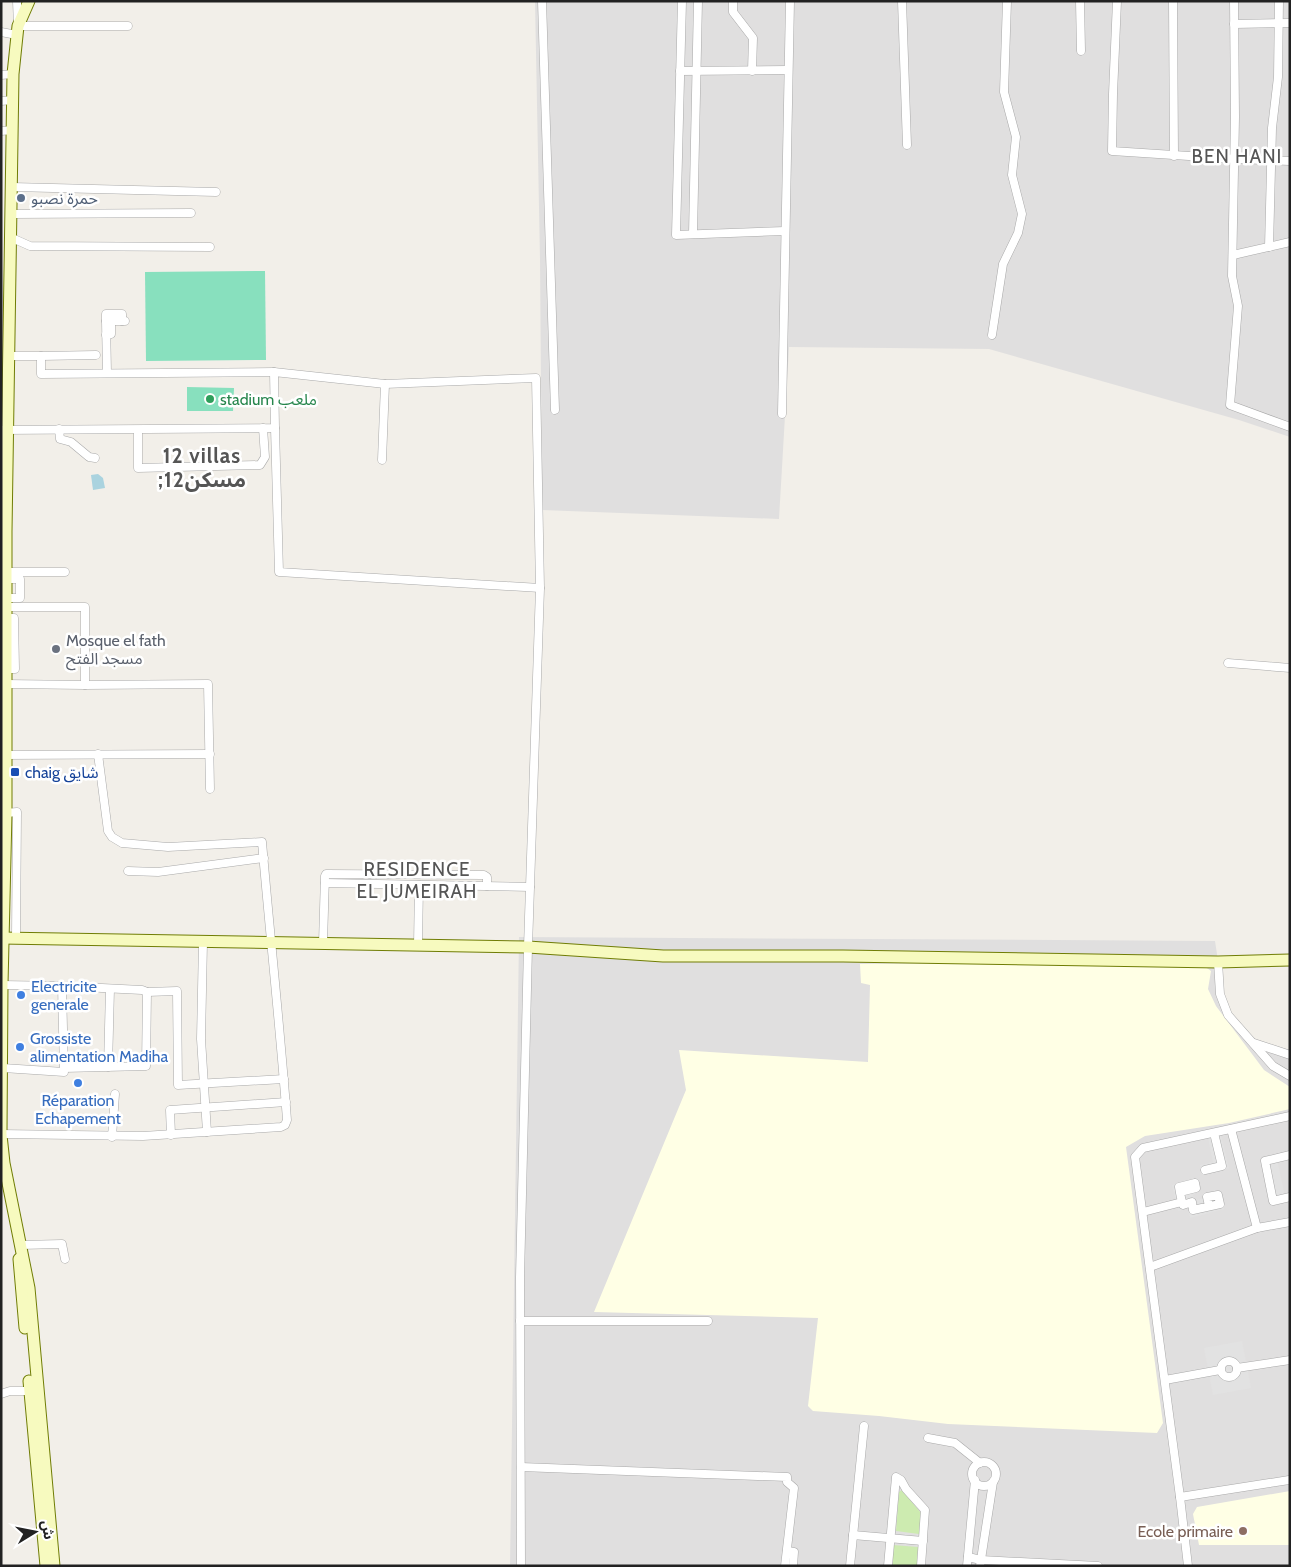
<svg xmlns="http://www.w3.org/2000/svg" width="1291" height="1567" viewBox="0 0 1291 1567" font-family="Cabin,'Noto Sans Arabic',sans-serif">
	<rect width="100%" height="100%" fill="#f2efe9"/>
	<g fill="#e0dfdf">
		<path d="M535,1H1290V437L1239,420L989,349L789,347L779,519L542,510L540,259Z"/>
		<path d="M519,937L1215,941L1223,993L1229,1011L1255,1039L1290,1050V1566H510Z"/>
	</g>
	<g fill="#ffffe5">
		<path d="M1032,962L1204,966L1211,971L1208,989L1216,1006L1264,1070L1290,1087V1109L1229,1123L1145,1136L1126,1147L1163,1423L1157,1433L948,1424L879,1416L813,1411L808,1406L818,1318L594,1312L686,1090L679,1050L868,1062L870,985L861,983L860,964Z"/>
		<path d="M1290,1491V1545H1199L1193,1514L1197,1507Z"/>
	</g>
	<g fill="#cdebb0">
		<path d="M902,1490L921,1513L919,1534L896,1531L899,1492Z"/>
		<path d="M893,1545L918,1547L917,1566H892Z"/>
	</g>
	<g fill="#88e0be">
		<path d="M265,271L266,360L146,361L145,272Z"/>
		<path d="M187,387L234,388L233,411H187Z"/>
	</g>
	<g fill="#e2e2e2">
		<path d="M1221,1135L1229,1168L1202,1175L1200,1165L1213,1162L1208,1138Z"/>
		<path d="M1276,1155L1286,1201L1271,1205L1261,1158Z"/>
		<path d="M1198,1179L1200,1190L1196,1191L1193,1196L1197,1200L1204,1198V1194L1220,1191L1224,1209L1190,1218L1188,1209L1178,1211L1172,1185Z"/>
		<path d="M1242,1341L1251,1388L1213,1395L1204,1348Z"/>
	</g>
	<path fill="#aad3df" d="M98,474L103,478L105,488L93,490L91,475Z"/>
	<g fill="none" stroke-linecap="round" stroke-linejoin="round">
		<g stroke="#a9a9a9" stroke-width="9">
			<g id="street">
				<path d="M17,1L18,26H128"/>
				<path d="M542,1L555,410"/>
				<path d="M682,1L676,235L785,231"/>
				<path d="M733,1V12L753,38L752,71"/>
				<path d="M902,1L907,145"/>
				<path d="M1080,1L1081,51"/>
				<path d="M1117,1L1113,94L1112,151L1235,159L1290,161"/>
				<path d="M1173,1L1174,156"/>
				<path d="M1234,1L1235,117L1232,276L1238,306L1230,405L1290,427"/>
				<path d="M1234,24L1290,23"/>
				<path d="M1,32L17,35"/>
				<path d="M680,71L788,70"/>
				<path d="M1,75L13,74"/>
				<path d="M1,101L13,100"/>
				<path d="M1,131L13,130"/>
				<path d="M12,187L216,192"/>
				<path d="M12,214L191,213"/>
				<path d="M693,234L698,1"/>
				<path d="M12,238L30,246L210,247"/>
				<path d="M1269,247L1272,128L1278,77L1279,1"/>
				<path d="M1233,255L1290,242"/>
				<path d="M106,321V314H122V321"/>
				<path d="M106,335L111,334V321"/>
				<path d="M992,335L1003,264L1018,233L1022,214L1012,175L1016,137L1004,92L1007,1"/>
				<path d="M10,356H41V374L274,372"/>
				<path d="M41,356L96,355"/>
				<path d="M107,373L106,321H125"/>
				<path d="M782,414L790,1"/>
				<path d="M275,428L279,572L540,588"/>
				<path d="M59,429L60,439L71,442L89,457L95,458"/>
				<path d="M1,430L275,428L274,372L385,384L536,378L540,588L528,947L520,1277L521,1566"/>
				<path d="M138,430V468L260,465L265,457L263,428"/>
				<path d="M382,460L385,384"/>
				<path d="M7,572H65"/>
				<path d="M7,579H20V598H7"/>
				<path d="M7,607H85V685"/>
				<path d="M1228,663L1290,668"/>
				<path d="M6,669H15L14,618H7"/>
				<path d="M6,684L85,685L208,684L210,789"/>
				<path d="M2,755L210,754"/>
				<path d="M6,813L17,812L16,938"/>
				<path d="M128,871L158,872L264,858"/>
				<path d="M325,883L530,887"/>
				<path d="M203,942L201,1039L207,1132"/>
				<path d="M323,943L325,876L326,874L484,875L487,877V886"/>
				<path d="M418,945L419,885"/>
				<path d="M1218,962L1220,994L1228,1015L1273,1066L1290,1076"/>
				<path d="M2,985L62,986L142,990L147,992L146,1066L64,1068"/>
				<path d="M147,992L177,991L178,1085L284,1079"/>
				<path d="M1254,1043L1290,1055"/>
				<path d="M108,1067L110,989"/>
				<path d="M3,1068L64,1072L62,986"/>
				<path d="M1231,1129L1257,1228"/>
				<path d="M1,1134L143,1136L281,1127L285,1125L287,1120C280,1027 270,935 262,842L168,847L122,843L112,837L108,831L98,754"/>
				<path d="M171,1135L170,1110L286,1102"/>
				<path d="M112,1137L115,1094"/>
				<path d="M1290,1155L1265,1161L1273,1201L1290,1197"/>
				<path d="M1205,1170L1222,1166L1214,1133"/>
				<path d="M1180,1192L1196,1188L1195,1183L1179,1187C1180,1193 1181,1199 1183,1205L1192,1202L1193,1210L1220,1204L1218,1195L1207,1197L1209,1206"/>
				<path d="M1143,1212L1182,1202"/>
				<path d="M20,1245L62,1244L65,1259"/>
				<path d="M1150,1267L1257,1228L1290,1222"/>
				<path d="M520,1321H708"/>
				<circle cx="1229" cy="1369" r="8"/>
				<path d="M1237,1368L1290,1360"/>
				<path d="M1165,1380L1220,1370"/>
				<path d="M1,1394L10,1391H34"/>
				<path d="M928,1438L955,1443L980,1463"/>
				<circle cx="984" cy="1474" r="12"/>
				<path d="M521,1467L787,1477V1482L794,1488L785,1566"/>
				<path d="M1180,1497L1289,1480"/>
				<path d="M853,1535L923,1541"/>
				<path d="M787,1551L794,1552L793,1566"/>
				<path d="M968,1557L981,1560L1098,1566"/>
				<path d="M850,1566L864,1426"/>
				<path d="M888,1566L896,1477L901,1480L906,1489L925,1510L921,1566"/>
				<path d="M967,1566L975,1480"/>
				<path d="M980,1566L993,1482"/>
				<path d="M1188,1566L1180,1497L1135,1157L1143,1148L1290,1116"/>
			</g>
		</g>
		<g stroke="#707d05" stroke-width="13">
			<g id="secondary">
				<path d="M1,938L528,947L663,956H843L1218,962L1290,960"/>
				<path d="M1,1133L2,985L6,813V532L13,74L18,26L29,1"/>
				<path d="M1,1135L4,1163L29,1288L54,1566"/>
				<path d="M19,1259L25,1328"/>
				<path d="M29,1381L46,1566"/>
			</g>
		</g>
		<use href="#street" stroke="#fff" stroke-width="8"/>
		<use href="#secondary" stroke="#f7fabf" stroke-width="11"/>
	</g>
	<circle fill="#5c6f8a" stroke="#fff" stroke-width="2" cx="21" cy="198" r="5"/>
	<circle fill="#2e9e5b" stroke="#fff" stroke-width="2" cx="210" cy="399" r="5"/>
	<circle fill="#6b7280" stroke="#fff" stroke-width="2" cx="56" cy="649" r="5"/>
	<rect fill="#1a4fb4" stroke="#fff" stroke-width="2" x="10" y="767" width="10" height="10" rx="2.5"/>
	<g fill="#3f7fe0" stroke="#fff" stroke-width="2">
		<circle cx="21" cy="995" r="5"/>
		<circle cx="20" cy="1047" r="5"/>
		<circle cx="78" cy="1083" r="5"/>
	</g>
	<circle fill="#8d6e63" stroke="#fff" stroke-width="2" cx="1243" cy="1531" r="5"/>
	<g text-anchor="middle" stroke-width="5" stroke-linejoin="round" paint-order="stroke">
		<g font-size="16" fill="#4e5e75" stroke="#fff" text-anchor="start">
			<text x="31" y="204">حمرة نصبو</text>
		</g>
		<g font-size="16" fill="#27864d" stroke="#fff" text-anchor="start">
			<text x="220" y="405">stadium ملعب</text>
		</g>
		<g font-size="16" fill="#5b616d" stroke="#fff" text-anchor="start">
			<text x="66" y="646">Mosque el fath<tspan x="66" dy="18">مسجد الفتح</tspan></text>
		</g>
		<g font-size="16" fill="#164399" stroke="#fff" text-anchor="start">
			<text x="25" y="778">chaig شايق</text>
		</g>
		<g font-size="16" fill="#366cbe" stroke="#fff" text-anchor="start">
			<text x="31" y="992">Electricite<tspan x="31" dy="18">generale</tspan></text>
			<text x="30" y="1044">Grossiste<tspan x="30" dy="18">alimentation Madiha</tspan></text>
			<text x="78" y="1106" text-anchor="middle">Réparation<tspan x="78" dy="18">Echapement</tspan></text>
		</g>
		<g font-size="16" fill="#785e54" stroke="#fff" text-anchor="end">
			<text x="1233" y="1537">Ecole primaire</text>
		</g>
		<g font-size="19" letter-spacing="1" fill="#555" stroke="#fff">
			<text x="1237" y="163">BEN HANI</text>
			<text x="417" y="876">RESIDENCE<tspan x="417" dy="22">EL JUMEIRAH</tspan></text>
		</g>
		<g font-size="21" font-weight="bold" letter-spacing="1" fill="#555" stroke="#fff">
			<text x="202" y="463">12 villas<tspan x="202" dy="24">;12مسكن</tspan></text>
		</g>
	</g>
	<rect width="1291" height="1567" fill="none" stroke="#222222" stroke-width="5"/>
	<g transform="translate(35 1532) rotate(80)" stroke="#ffffff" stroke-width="4" paint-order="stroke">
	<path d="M0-4L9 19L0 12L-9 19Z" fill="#222222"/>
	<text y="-8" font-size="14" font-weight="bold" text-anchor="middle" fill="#222222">ش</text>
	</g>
</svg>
